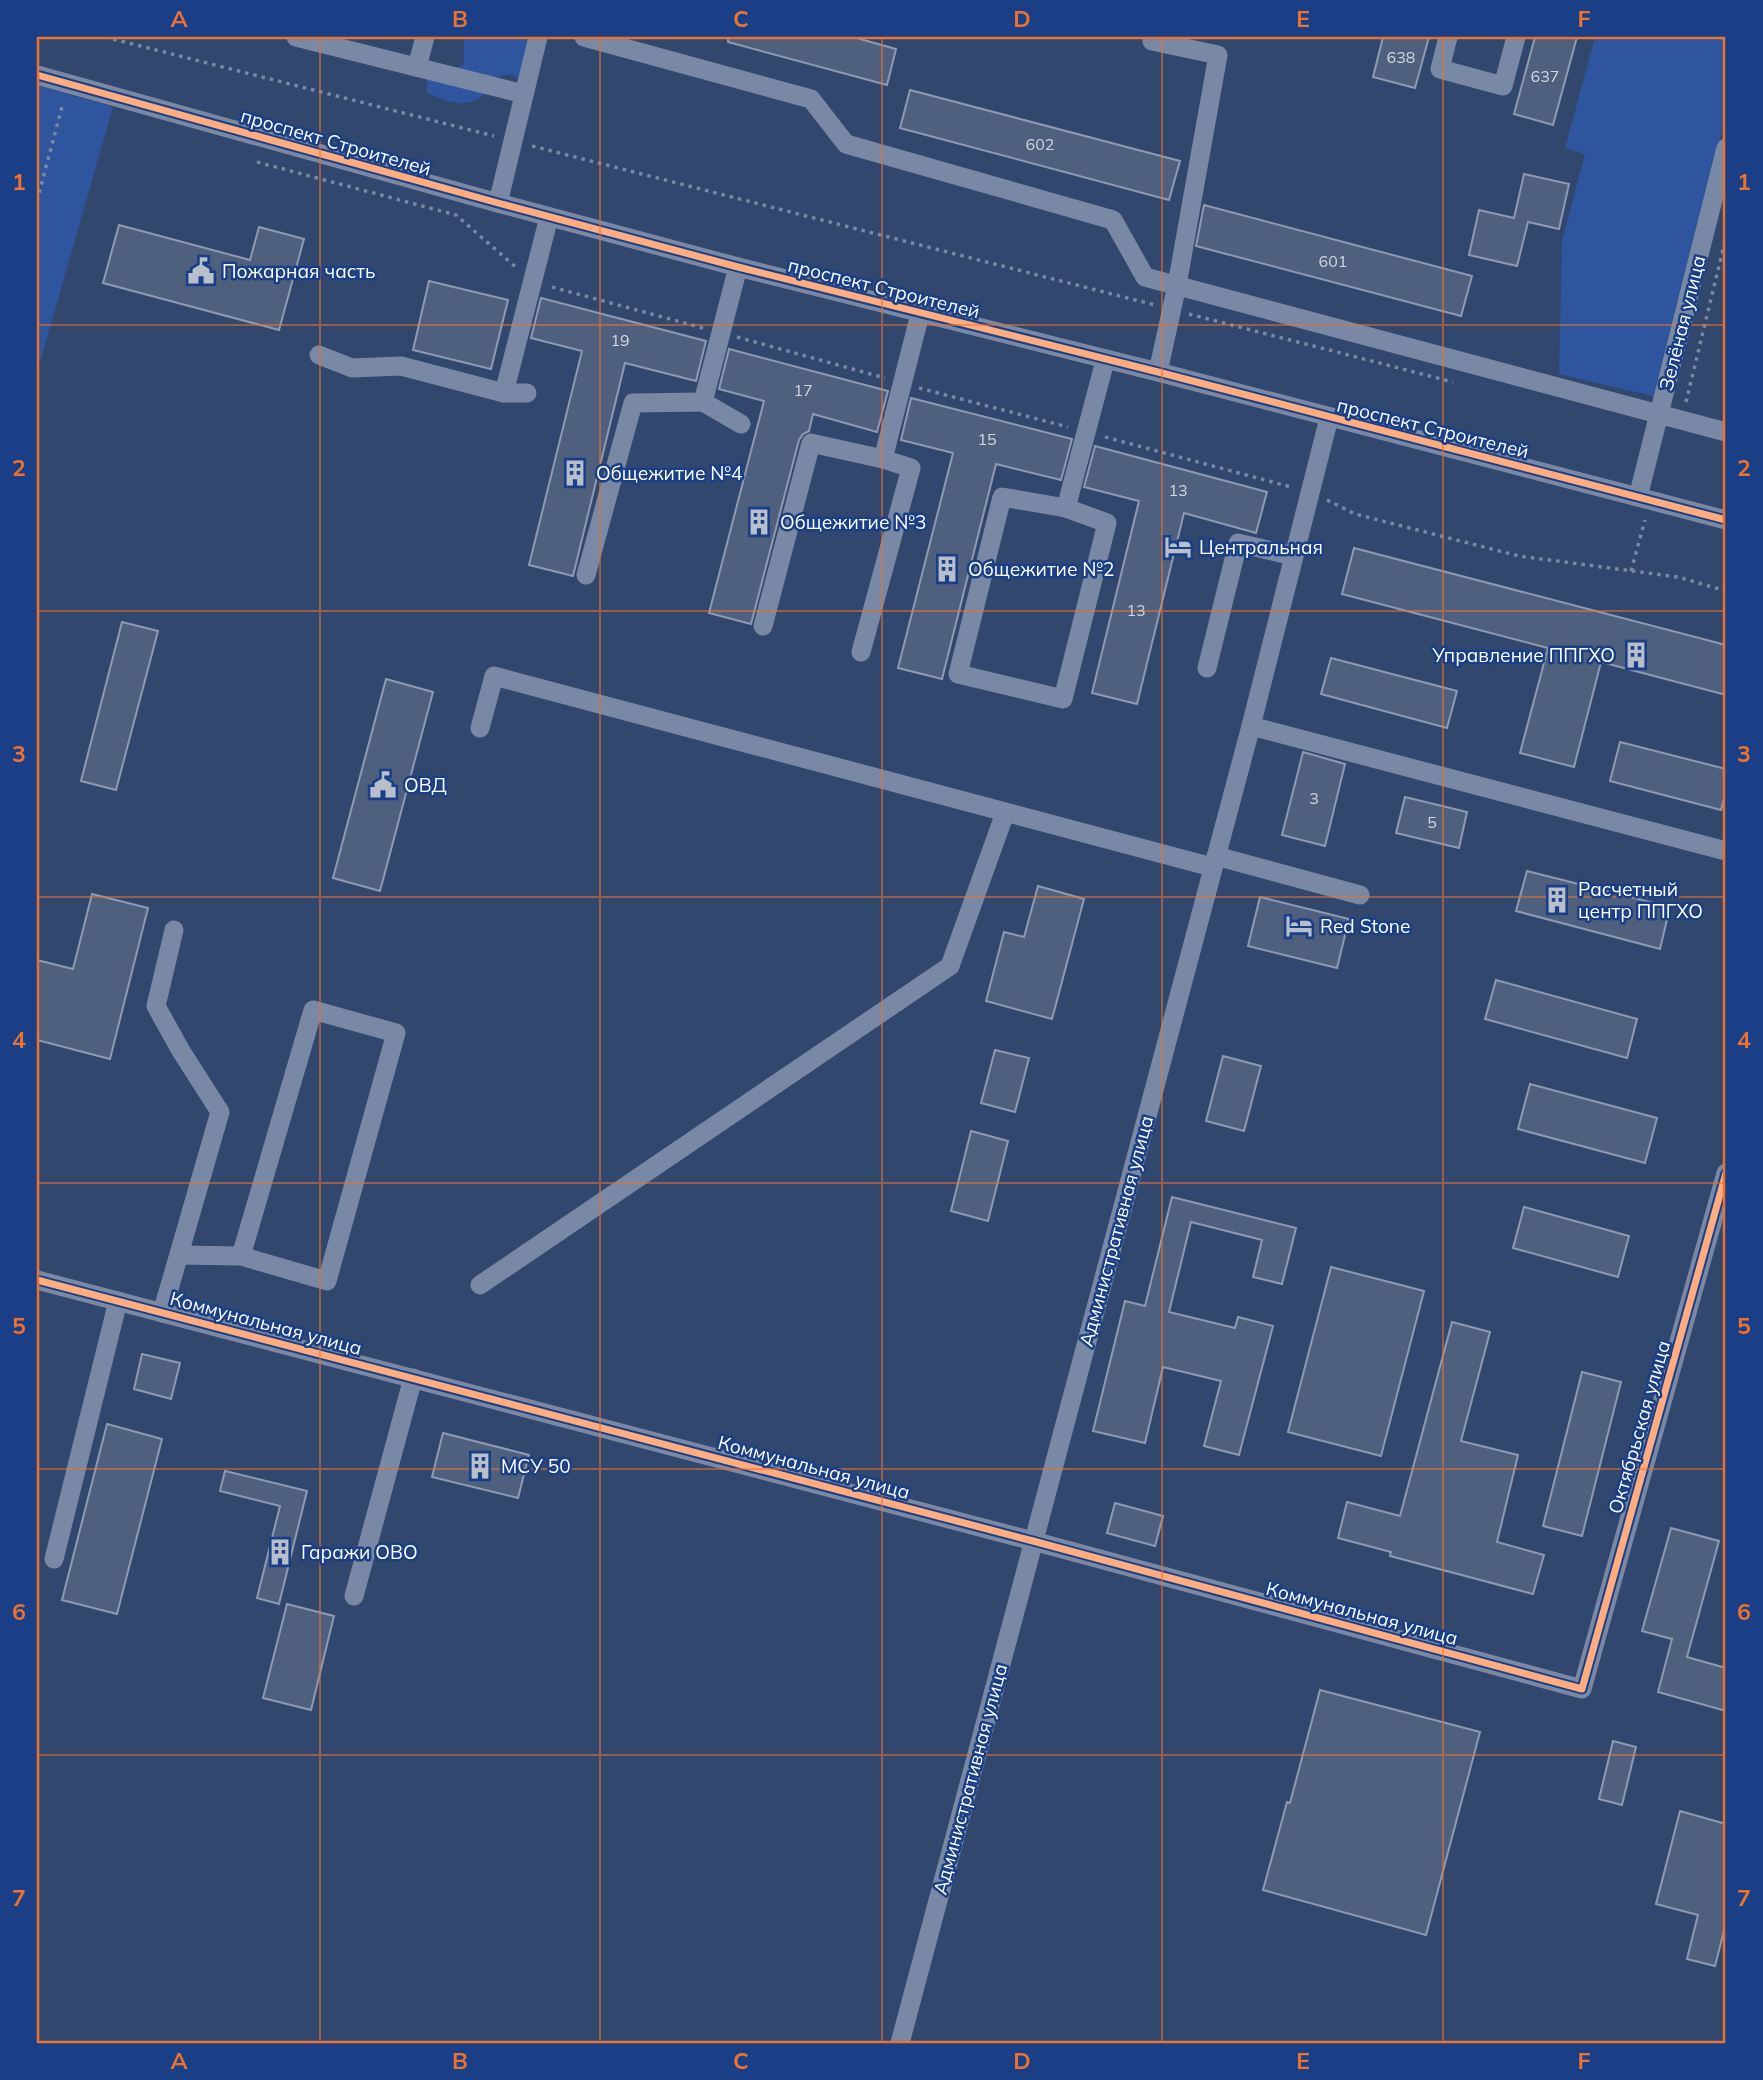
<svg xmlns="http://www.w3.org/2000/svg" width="1763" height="2080" viewBox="0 0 1763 2080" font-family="Mulish,sans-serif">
	<rect width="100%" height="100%" fill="#32476e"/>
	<g fill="#2e559e">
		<path d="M464,37H532L521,81L511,74L494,78C481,112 453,105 427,93V75L446,74L464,64Z"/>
		<path d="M1595,37H1726V116L1653,396L1559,374L1562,241L1585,154L1565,148Z"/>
		<path d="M37,85L113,107L37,373Z"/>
	</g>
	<g fill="#4f607f" stroke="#8d9ab2" stroke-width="2">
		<path d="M728,37H853L896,49L887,85L728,42Z"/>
		<path d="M1383,37H1429L1415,88L1373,77Z"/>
		<path d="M1535,37H1577L1553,125L1514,114Z"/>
		<path d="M910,90L1180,161L1169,200L900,128Z"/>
		<path d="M1524,174L1569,184L1559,229L1528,222L1517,266L1469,255L1479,210L1514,218Z"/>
		<path d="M1204,205L1472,276L1461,316L1196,246Z"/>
		<path d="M119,225L250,260L259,227L304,239L279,330L103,283Z"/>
		<path d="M429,281L508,300L491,369L413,350Z"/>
		<path d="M541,298L706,341L696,381L625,363L573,576L529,565L582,351L531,338Z"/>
		<path d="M729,349L888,391L877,432L813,414L809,431L803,434L799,440L751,624L709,613L764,401L719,389Z"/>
		<path d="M911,398L1072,439L1061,480L996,464L942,679L898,668L953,453L901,440Z"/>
		<path d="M1095,446L1267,492L1256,533L1184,513L1137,704L1092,693L1139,501L1084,487Z"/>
		<path d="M1354,548L1726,645V695L1601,662L1574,767L1520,753L1548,648L1342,594Z"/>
		<path d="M122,622L158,631L116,790L81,781Z"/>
		<path d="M1331,658L1457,691L1447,728L1321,694Z"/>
		<path d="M386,679L433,692L380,891L333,878Z"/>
		<path d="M1620,742L1726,769V791L1721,810L1610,781Z"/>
		<path d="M1303,752L1345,764L1325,846L1282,835Z"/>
		<path d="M1405,797L1467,812L1459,848L1396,833Z"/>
		<path d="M1527,871L1670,907L1660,949L1516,911Z"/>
		<path d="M1038,886L1084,899L1052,1019L986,1001L1004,932L1024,937Z"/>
		<path d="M92,894L148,908L110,1059L37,1040V960L73,969Z"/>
		<path d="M1260,897L1349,919L1337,968L1248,946Z"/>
		<path d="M1496,980L1637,1019L1627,1058L1485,1019Z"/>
		<path d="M995,1050L1029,1058L1015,1112L981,1103Z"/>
		<path d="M1223,1056L1261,1066L1244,1131L1206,1121Z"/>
		<path d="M1530,1084L1657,1118L1645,1163L1518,1129Z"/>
		<path d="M971,1131L1008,1141L988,1221L951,1211Z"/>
		<path d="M1172,1197L1296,1228L1282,1284L1253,1277L1262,1240L1191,1222L1169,1312L1235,1328L1238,1317L1273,1326L1239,1455L1204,1446L1221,1381L1163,1367L1145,1443L1093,1431L1125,1301L1145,1306Z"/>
		<path d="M1524,1207L1629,1236L1618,1277L1513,1248Z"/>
		<path d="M1331,1267L1424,1291L1381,1456L1288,1432Z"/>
		<path d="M1452,1322L1490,1332L1461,1441L1518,1455L1497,1542L1544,1555L1533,1594L1390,1556L1391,1552L1338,1538L1347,1502L1400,1516Z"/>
		<path d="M142,1354L180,1363L171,1399L134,1389Z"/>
		<path d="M1582,1372L1621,1382L1582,1536L1543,1526Z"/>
		<path d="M107,1424L162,1439L117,1614L62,1600Z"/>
		<path d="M443,1433L529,1455L518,1498L432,1477Z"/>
		<path d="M225,1471L307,1491L279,1604L257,1598L280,1506L220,1491Z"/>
		<path d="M1115,1503L1163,1516L1155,1546L1107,1533Z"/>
		<path d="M1671,1528L1719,1541L1687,1657L1726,1668V1711L1658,1692L1672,1639L1642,1631Z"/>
		<path d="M287,1604L334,1616L311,1710L263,1698Z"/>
		<path d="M1320,1690L1480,1732L1426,1935L1263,1890L1287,1802L1290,1803Z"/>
		<path d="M1613,1741L1636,1747L1622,1805L1599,1799Z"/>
		<path d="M1680,1811L1726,1824V1923L1715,1966L1687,1959L1698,1915L1656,1904Z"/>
	</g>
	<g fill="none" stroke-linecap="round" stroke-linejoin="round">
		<g stroke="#7988a4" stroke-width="3.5" stroke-dasharray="3.5 5" stroke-linecap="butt">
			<path d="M105,37L494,136"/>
			<path d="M532,146L1155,305"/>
			<path d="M257,162L456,215L518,269"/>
			<path d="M37,201L63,103"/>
			<path d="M552,287L703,328"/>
			<path d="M1189,314L1453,382"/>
			<path d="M737,337L885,378"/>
			<path d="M919,388L1068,427"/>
			<path d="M1686,402L1726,237"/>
			<path d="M1105,437L1291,487"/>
			<path d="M1327,500L1355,514L1519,556L1678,577L1726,591"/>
			<path d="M1631,571L1645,520"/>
		</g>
		<g stroke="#7988a4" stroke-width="19">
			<path d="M296,37L524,94"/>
			<path d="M584,37L811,99L846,144L1113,220L1145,277L1726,432"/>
			<path d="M1448,37L1440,69L1503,86L1516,37"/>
			<path d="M1152,41L1218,55L1177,285L1158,372"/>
			<path d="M417,67L425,37"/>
			<path d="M37,75L498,203L738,267L1158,372L1726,520"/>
			<path d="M498,203L538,37"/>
			<path d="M319,355L352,368L401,366L504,393L549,217"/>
			<path d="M504,393H527"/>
			<path d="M703,402L738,267"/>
			<path d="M883,459L920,314"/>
			<path d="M1002,497L1066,508L1107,523L1063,699L958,674Z"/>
			<path d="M1638,497L1726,148"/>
			<path d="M1066,508L1105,361"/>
			<path d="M586,575L633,403L703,402L741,424"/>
			<path d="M763,626L811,443L883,459L911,468L861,652"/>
			<path d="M1207,668L1238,543L1293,556"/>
			<path d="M1251,726L1726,851"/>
			<path d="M480,728L494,676L1212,867"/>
			<path d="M1216,856L1360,895"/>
			<path d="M179,1255L241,1256L313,1010L396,1033L327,1281L241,1256"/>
			<path d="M37,1280L1033,1541L1582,1689L1726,1173"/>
			<path d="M480,1285L950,966L1005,813"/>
			<path d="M162,1313L220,1112L181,1051L156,1006L174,930"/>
			<path d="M54,1559L118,1301"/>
			<path d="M354,1596L413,1378"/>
			<path d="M900,2043L1251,726L1329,418"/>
		</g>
		<g stroke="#1a3f87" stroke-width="11">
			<g id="cycleway">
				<path d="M37,75L498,203L738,267L1158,372L1726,520"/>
				<path d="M37,1280L1033,1541L1582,1689L1726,1173"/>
			</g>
		</g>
		<use href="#cycleway" stroke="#ffac80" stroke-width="7"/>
	</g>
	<path fill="none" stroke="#eb7230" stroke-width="2" stroke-opacity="0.55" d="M320,37V2043M600,37V2043M882,37V2043M1162,37V2043M1443,37V2043M37,325H1726M37,611H1726M37,897H1726M37,1183H1726M37,1469H1726M37,1755H1726"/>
	<defs>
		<g id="civic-bare" transform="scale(2.1)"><path d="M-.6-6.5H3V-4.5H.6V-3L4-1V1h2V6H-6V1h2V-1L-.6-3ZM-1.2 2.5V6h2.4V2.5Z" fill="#b7bfcc" stroke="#1a3f87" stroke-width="2.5" paint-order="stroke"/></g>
		<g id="building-bare" transform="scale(2.1)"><path d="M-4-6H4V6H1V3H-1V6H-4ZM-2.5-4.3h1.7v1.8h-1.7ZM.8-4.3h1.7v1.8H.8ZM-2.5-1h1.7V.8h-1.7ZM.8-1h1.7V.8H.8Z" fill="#b7bfcc" stroke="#1a3f87" stroke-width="2.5" paint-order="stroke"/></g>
		<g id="hotel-bare" transform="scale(2.1)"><path d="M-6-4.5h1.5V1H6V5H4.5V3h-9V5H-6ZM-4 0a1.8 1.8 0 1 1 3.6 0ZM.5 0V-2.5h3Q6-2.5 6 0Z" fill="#b7bfcc" stroke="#1a3f87" stroke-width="2.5" paint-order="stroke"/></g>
	</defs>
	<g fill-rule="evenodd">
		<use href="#civic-bare" x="201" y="271"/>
		<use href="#building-bare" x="575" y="473"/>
		<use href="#building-bare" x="759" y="522"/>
		<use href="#hotel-bare" x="1178" y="547"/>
		<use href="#building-bare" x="947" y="569"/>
		<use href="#building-bare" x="1636" y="655"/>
		<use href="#civic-bare" x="383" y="785"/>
		<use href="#building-bare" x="1557" y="900"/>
		<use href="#hotel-bare" x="1299" y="926"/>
		<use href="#building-bare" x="480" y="1466"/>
		<use href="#building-bare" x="280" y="1552"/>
	</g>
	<g text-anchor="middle" stroke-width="5" stroke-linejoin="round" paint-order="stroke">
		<g font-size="16" fill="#d3d7df">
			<text x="1401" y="63">638</text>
			<text x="1545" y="82">637</text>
			<text x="1040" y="150">602</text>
			<text x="1333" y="267">601</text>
			<text x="620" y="346">19</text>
			<text x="803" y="396">17</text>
			<text x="987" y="445">15</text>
			<text x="1178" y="496">13</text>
			<text x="1136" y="616">13</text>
			<text x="1314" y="804">3</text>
			<text x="1432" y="828">5</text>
		</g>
		<g font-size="19" fill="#fff" stroke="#1a3f87">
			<text transform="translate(336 142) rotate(16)" y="7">проспект Строителей</text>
			<text transform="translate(884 288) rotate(14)" y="7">проспект Строителей</text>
			<text transform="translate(1682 323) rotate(-76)" y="7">Зелёная улица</text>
			<text transform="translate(1433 428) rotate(14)" y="7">проспект Строителей</text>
			<text transform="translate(1116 1231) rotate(-75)" y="7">Административная улица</text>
			<text transform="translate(266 1323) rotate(15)" y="7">Коммунальная улица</text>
			<text transform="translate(1639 1427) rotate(-74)" y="7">Октябрьская улица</text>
			<text transform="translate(814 1467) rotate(15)" y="7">Коммунальная улица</text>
			<text transform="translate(1362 1613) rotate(15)" y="7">Коммунальная улица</text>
			<text transform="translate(970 1779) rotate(-75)" y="7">Административная улица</text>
		</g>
		<g font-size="19" fill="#fff" stroke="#1a3f87" text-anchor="start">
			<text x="222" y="278">Пожарная часть</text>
			<text x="596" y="480">Общежитие №4</text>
			<text x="780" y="529">Общежитие №3</text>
			<text x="1199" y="554">Центральная</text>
			<text x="968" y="576">Общежитие №2</text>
			<text x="1615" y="662" text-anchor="end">Управление ППГХО</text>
			<text x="404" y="792">ОВД</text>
			<text x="1578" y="896">Расчетный<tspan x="1578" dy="22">центр ППГХО</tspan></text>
			<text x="1320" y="933">Red Stone</text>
			<text x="501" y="1473">МСУ 50</text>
			<text x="301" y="1559">Гаражи ОВО</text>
		</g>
	</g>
	<rect width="1763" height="2080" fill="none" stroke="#1a3f87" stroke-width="77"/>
	<rect x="38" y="38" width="1686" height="2004" fill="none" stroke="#eb7230" stroke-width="2.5"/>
	<g font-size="23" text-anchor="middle" font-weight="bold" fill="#eb7230">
		<text x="179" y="27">A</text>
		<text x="460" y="27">B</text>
		<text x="741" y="27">C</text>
		<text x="1022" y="27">D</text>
		<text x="1303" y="27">E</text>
		<text x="1584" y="27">F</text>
		<text x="19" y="190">1</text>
		<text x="1744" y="190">1</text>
		<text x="19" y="476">2</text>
		<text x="1744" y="476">2</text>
		<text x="19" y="762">3</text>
		<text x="1744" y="762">3</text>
		<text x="19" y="1048">4</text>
		<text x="1744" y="1048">4</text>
		<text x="19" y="1334">5</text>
		<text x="1744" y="1334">5</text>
		<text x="19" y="1620">6</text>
		<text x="1744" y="1620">6</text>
		<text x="19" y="1906">7</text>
		<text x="1744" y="1906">7</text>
		<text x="179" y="2069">A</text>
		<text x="460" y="2069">B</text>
		<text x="741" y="2069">C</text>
		<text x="1022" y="2069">D</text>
		<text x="1303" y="2069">E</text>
		<text x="1584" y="2069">F</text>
	</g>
</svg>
